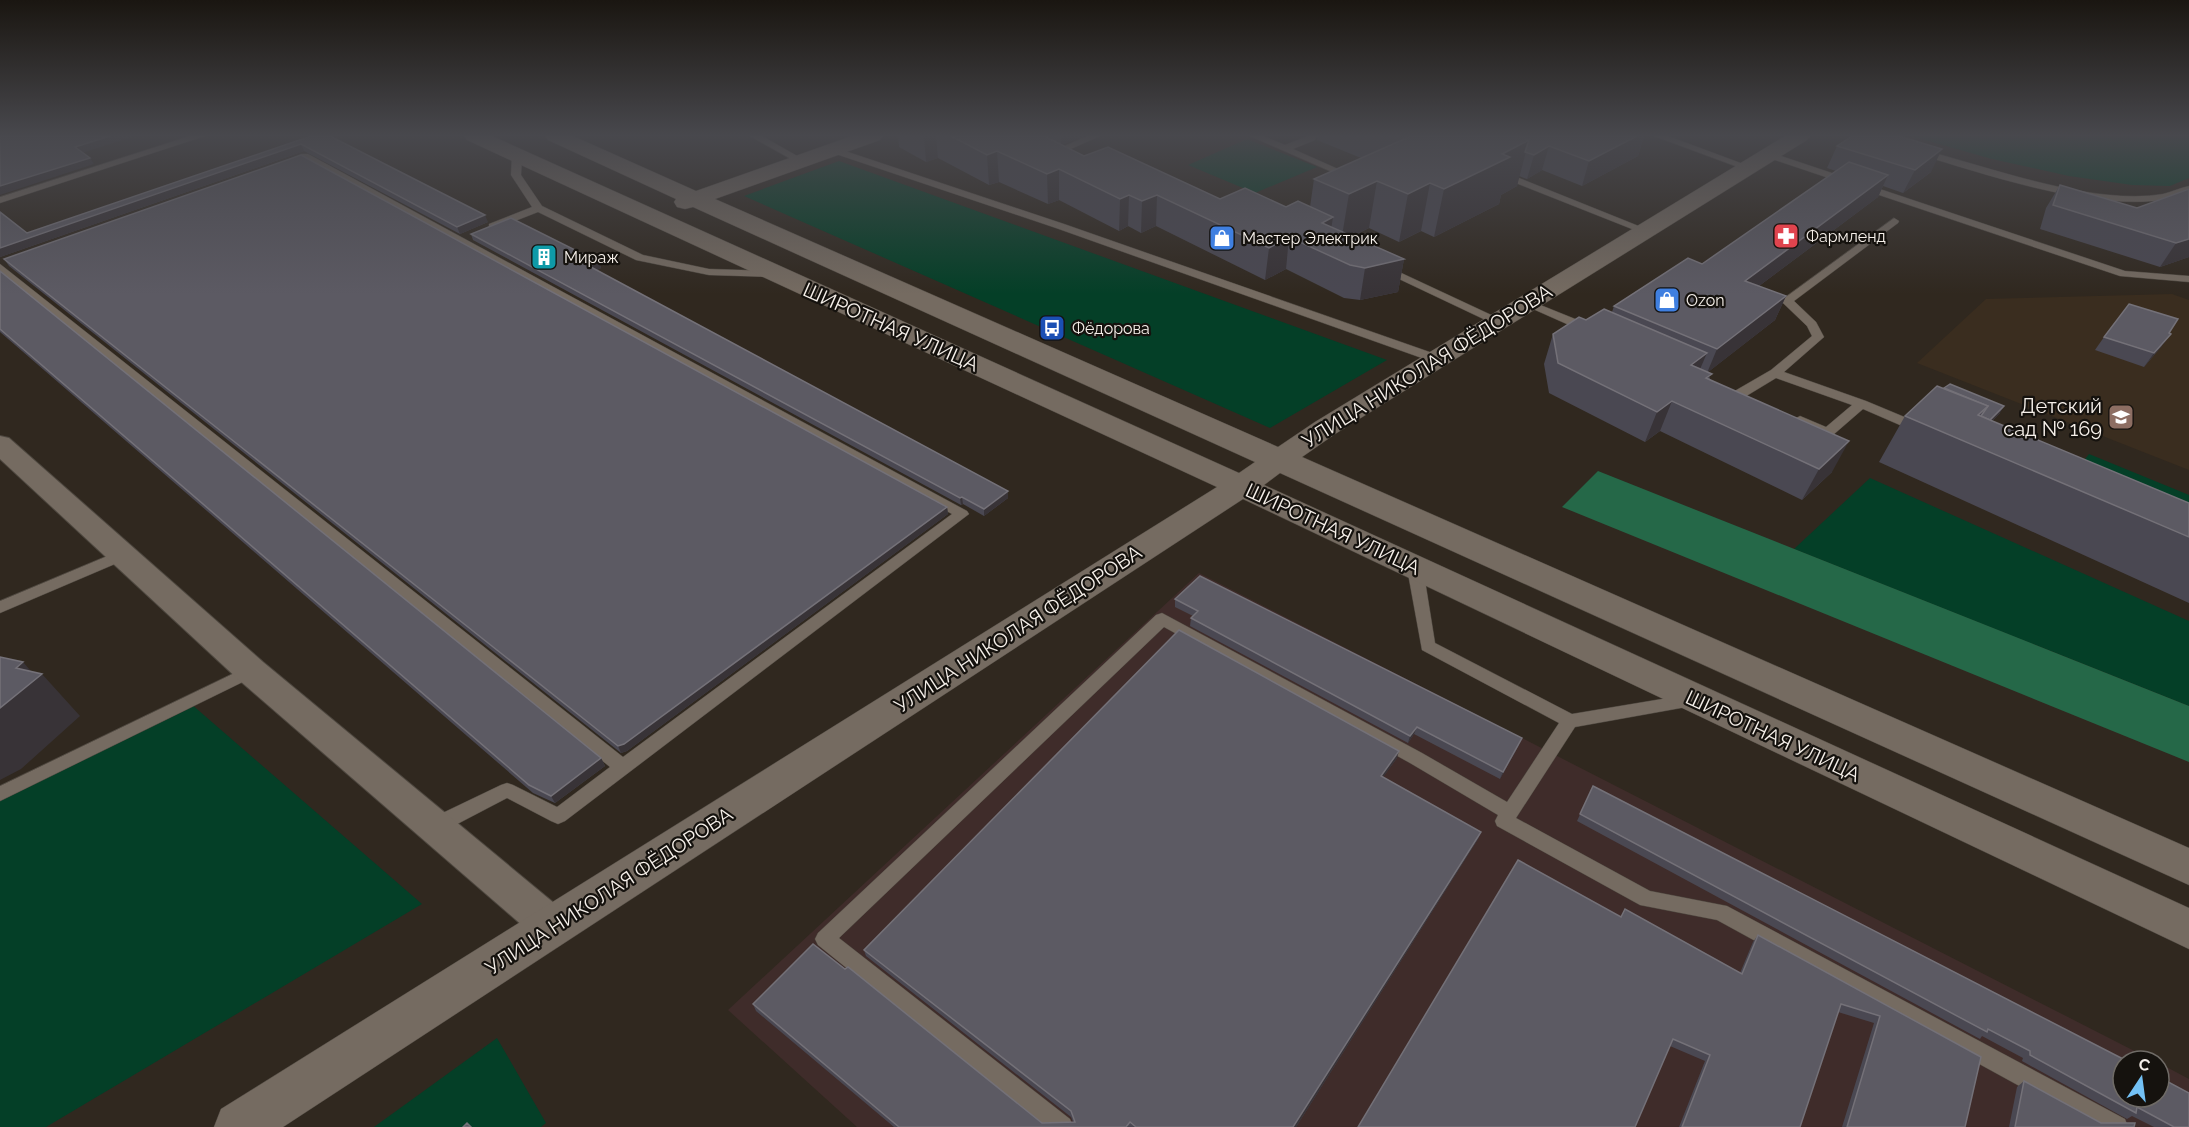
<svg xmlns="http://www.w3.org/2000/svg" width="2189" height="1127" viewBox="0 0 2189 1127" font-family="Raleway,sans-serif">
	<rect width="100%" height="100%" fill="#30281f"/>
	<path fill="#3f2c2a" d="M1199,573L2154,1061H2123V1097H2159V1063L2189,1079V1127H857L728,1010Z"/>
	<path fill="#3a2d1f" d="M2172,294L2189,300V470L1917,363L1986,299Z"/>
	<g fill="#043f27">
		<path d="M1911,136H2189V178L2170,186L2132,185L2069,176L1992,159Z"/>
		<path d="M1247,139L1317,167L1255,193L1188,165Z"/>
		<path d="M839,161L1387,360L1270,428L744,196Z"/>
		<path d="M2089,454L2189,495V525L2072,476Z"/>
		<path d="M1870,478L2189,621V706L1794,549Z"/>
		<path d="M190,703L422,904L46,1127H0V797Z"/>
		<path d="M497,1038L546,1123L541,1127H374Z"/>
	</g>
	<path fill="#256848" d="M1598,471L2189,706V762L1562,507Z"/>
	<g fill="none" stroke-linecap="round" stroke-linejoin="round">
		<g stroke="#4d473f" stroke-width="1">
			<g id="lane">
				<path d="M190,136H205L0,203V197Z"/>
				<path d="M750,136H762L806,161L798,163Z"/>
				<path d="M1087,136H1100L1064,152L1056,150Z"/>
				<path d="M1250,136H1263L1285,145L1308,136H1316L1315,140L1293,149L1356,177L1348,179Z"/>
				<path d="M1654,136H1668L1754,168L1746,170Z"/>
				<path d="M833,147L1064,224L1441,356L1443,359L1437,363L1433,362L1056,228L830,152L828,150Z"/>
				<path d="M1920,149C1989,167 2093,206 2163,194C2171,192 2180,188 2189,186V192C2180,195 2171,199 2163,200C2088,210 1989,175 1917,154L1915,152Z"/>
				<path d="M517,153L522,156L521,175L542,206L643,255L709,269L776,271L782,274L776,277L709,275L636,260L538,212L497,228H489V224L532,207L511,175L512,156Z"/>
				<path d="M1766,153H1772L2125,271L2189,276V282L2120,276L1766,157Z"/>
				<path d="M302,154H308L967,511L969,514L565,821L558,824L551,821L507,798L442,832L435,834L428,832L426,826L428,820L501,785L507,783L513,785L557,807L610,767L0,272V264L623,757L952,514L304,160L286,166L281,163Z"/>
				<path d="M1498,172H1504L1651,231L1642,233L1498,176Z"/>
				<path d="M1894,218L1899,221L1898,223L1794,301L1816,322L1824,337L1784,372L1866,401L1926,426L1928,429L1926,432H1916L1863,409L1833,435H1823L1793,420L1800,416L1826,427L1852,405L1776,378L1743,398H1733L1732,395L1733,392L1771,370L1812,336L1807,326L1783,303V299Z"/>
				<path d="M1382,264L1502,320L1504,322L1498,326L1494,324L1378,269L1376,267Z"/>
				<path d="M1528,300L1595,327L1597,330L1591,334L1587,333L1524,305V301Z"/>
				<path d="M124,549L129,550L131,554L129,558L0,613V601Z"/>
				<path d="M1415,563L1423,568L1435,643L1572,714L1692,694L1698,695L1700,700L1698,705L1692,706L1575,727L1516,818L1650,891L1727,906L2125,1119L2128,1127H2094L1717,920L1640,905L1497,826L1495,821L1498,815L1410,763L1164,627L839,938L1070,1119L1073,1127H1044L818,945L815,939L818,933L1156,615L1162,613L1422,753L1507,802L1559,723L1422,650L1407,568Z"/>
				<path d="M251,665L257,667L259,671L257,675L0,801V786Z"/>
			</g>
		</g>
		<g stroke="#4d473f" stroke-width="2">
			<path id="street" d="M0,436L9,438L263,662L566,913L572,926L566,939L552,944L538,939L239,680L0,459Z"/>
		</g>
		<g stroke="#4d473f" stroke-width="1">
			<path id="secondary" d="M464,136H492L1239,473L1255,462L693,207L685,209L677,207L674,202L676,199L548,140L545,136H573L696,191L852,136H883L880,140L715,199L1278,447L1315,422L1785,136H1810L1807,140L1335,434L1302,457L2189,848V885L1280,473L1264,485L2189,908V949L1243,499L283,1127H214L221,1109L1217,487L467,140Z"/>
		</g>
		<use href="#lane" fill="#756b61" fill-rule="evenodd"/>
		<use href="#street" fill="#756b61" fill-rule="evenodd"/>
		<use href="#secondary" fill="#756b61" fill-rule="evenodd"/>
	</g>
	<g fill="#4a4852">
		<path d="M311,136L488,222L460,234L304,151L0,257V212L27,233Z"/>
		<path d="M898,136H1084L1061,145L1084,156L1220,199L1286,207H1310L1314,179L1361,158L1317,140L1316,136H1644L1638,156L1582,186L1542,170L1527,179L1519,176L1517,186L1501,195L1499,204L1434,237L1421,231L1399,242L1369,228L1353,236L1404,259L1398,292L1360,300L1344,298L1286,269L1265,280L1156,226L1141,233L1128,226L1119,231L1059,200L1048,204L999,182L989,185L938,158L926,162L899,147Z"/>
		<path d="M1837,146L1931,172L1903,193L1883,186L1878,197L1759,286L1786,296L1775,320L1708,372L1710,379L1832,472L1802,500L1660,431L1645,442L1549,393L1544,364L1553,334L1586,320L1612,312L1614,306L1702,264L1836,171L1827,168Z"/>
		<path d="M2060,185L2137,208L2189,189V257L2160,267L2040,229L2046,208Z"/>
		<path d="M471,234L599,262L601,268L597,270L1008,498L984,516L963,504L961,505L473,240Z"/>
		<path d="M4,259L947,507L948,514L627,751L621,753L9,266Z"/>
		<path d="M0,271L601,758L605,766L555,803L533,793L0,332Z"/>
		<path d="M2169,333L2161,347L2144,367L2095,350L2104,337Z"/>
		<path d="M1944,388L2000,413L1992,421L2189,503V603L1879,462L1905,416Z"/>
		<path d="M1175,599L1519,745L1500,779L1414,734L1408,743L1190,626L1191,618L1193,616L1175,607Z"/>
		<path d="M1397,758L1383,777L1481,832L1478,839L1296,1127H894L756,1011L753,1004L1042,1123L1073,1122L1071,1117L866,956L864,950Z"/>
		<path d="M1593,786L2189,1127H2154L2132,1116L2127,1119L2022,1061L2023,1058L1982,1036L1980,1039L1577,821Z"/>
		<path d="M1621,917L1740,973L1753,942L1758,935L1981,1057L1965,1127H1842L1874,1023L1838,1012L1800,1127H1679L1705,1061L1670,1046Z"/>
		<path d="M2024,1081L2101,1123L2134,1127H2009L2017,1087Z"/>
	</g>
	<g fill="#383337">
		<path d="M110,136H135L79,154L75,147Z"/>
		<path d="M924,136H936L938,158L926,162Z"/>
		<path d="M1061,136H1084L1061,145Z"/>
		<path d="M1637,136H1644L1638,156L1582,186L1589,161Z"/>
		<path d="M1529,140L1517,186L1501,195L1499,204L1434,237L1444,189Z"/>
		<path d="M301,144L304,151L0,257V248Z"/>
		<path d="M1549,146L1542,170L1527,179L1534,155Z"/>
		<path d="M1942,149L1931,172L1903,193L1915,170Z"/>
		<path d="M997,151L999,182L989,185L987,155Z"/>
		<path d="M90,158L94,164L0,195V186Z"/>
		<path d="M1059,169V200L1048,204L1047,174Z"/>
		<path d="M1888,175L1878,197L1735,304L1745,281Z"/>
		<path d="M1377,181L1369,228L1341,242L1349,194Z"/>
		<path d="M1430,183L1421,231L1399,242L1408,194Z"/>
		<path d="M1129,195L1128,226L1119,231L1120,199Z"/>
		<path d="M1157,195L1156,226L1141,233L1142,201Z"/>
		<path d="M485,215L488,222L460,234L457,227Z"/>
		<path d="M1333,217L1328,249L1322,223Z"/>
		<path d="M1289,237L1286,269L1265,280L1269,248Z"/>
		<path d="M2189,239V257L2160,267L2176,243Z"/>
		<path d="M1404,259L1398,292L1360,300L1365,268Z"/>
		<path d="M599,262L601,268L591,273L589,266Z"/>
		<path d="M1786,296L1775,320L1707,373L1717,349Z"/>
		<path d="M2171,334L2161,347L2144,367L2154,353Z"/>
		<path d="M1707,353L1694,383L1691,365Z"/>
		<path d="M1672,401L1660,431L1645,442L1657,412Z"/>
		<path d="M2004,406L2000,413L1970,442L1974,435Z"/>
		<path d="M1849,441L1832,472L1802,500L1819,469Z"/>
		<path d="M1008,491V498L984,516V509Z"/>
		<path d="M962,497L963,504L961,505L960,498Z"/>
		<path d="M947,507L948,514L627,751L621,753L618,746Z"/>
		<path d="M23,662L37,678L42,674L80,716L21,769L0,780V708L16,668Z"/>
		<path d="M1417,727L1414,734L1408,743L1410,736Z"/>
		<path d="M1522,738L1519,745L1500,779L1503,772Z"/>
		<path d="M1399,751L1397,758L1379,783L1381,776Z"/>
		<path d="M601,758L605,766L555,803L551,796Z"/>
		<path d="M1481,832L1478,839L1296,1127H1293Z"/>
	</g>
	<g fill="#5c5a63" stroke="#747178" stroke-width="1.5">
		<path d="M0,136H110L75,147L90,158L0,186Z"/>
		<path d="M311,136H330L485,215L457,227L301,144L0,248V212L27,233Z"/>
		<path d="M951,136H1044L1084,156L1108,147L1220,199L1245,188L1286,207L1298,201L1333,217L1322,223L1404,259L1365,268L1350,265L1289,237L1269,248L1157,195L1142,201L1129,195L1120,199L1059,169L1047,174L997,151L987,155Z"/>
		<path d="M1411,136H1520L1529,140L1502,154L1510,157L1444,189L1430,183L1408,194L1377,181L1349,194L1314,179Z"/>
		<path d="M1520,136H1637L1589,161L1549,146L1534,155L1525,152L1529,140Z"/>
		<path d="M1852,136H1899L1942,149L1915,170L1837,146Z"/>
		<path d="M301,155L947,507L624,744L618,746L4,259Z"/>
		<path d="M1849,162L1888,175L1745,281L1786,296L1717,349L1614,306L1688,258L1702,264Z"/>
		<path d="M2060,185L2137,208L2189,189V239L2176,243L2053,205Z"/>
		<path d="M511,218L599,262L589,266L1008,491L984,509L962,497L960,498L471,234Z"/>
		<path d="M0,271L601,758L551,796L529,785L0,329Z"/>
		<path d="M2129,304L2178,319L2169,333L2171,334L2154,353L2104,337Z"/>
		<path d="M1604,309L1707,353L1691,365L1712,374L1706,378L1849,441L1819,469L1672,401L1657,412L1558,363L1553,334L1579,317L1586,320Z"/>
		<path d="M1950,384L2004,406L1990,420L1981,416L1988,406L1944,388Z"/>
		<path d="M1937,386L1988,406L1978,415L2189,503V537L1905,416Z"/>
		<path d="M1200,576L1522,738L1503,772L1417,727L1410,736L1191,618L1198,611L1175,599Z"/>
		<path d="M1179,630L1399,751L1381,776L1481,832L1293,1127H1136L1130,1122L1126,1127H899L753,1004L813,944L845,969L848,967L1042,1123L1075,1122L1071,1111L864,950Z"/>
		<path d="M0,657L23,662L16,668L42,674L0,708Z"/>
		<path d="M1593,786L2127,1061H2123V1097H2159V1077L2189,1093V1127H2174L2137,1107L2136,1113L2030,1055V1051L1988,1029L1987,1032L1580,814Z"/>
		<path d="M1518,860L1621,917L1625,909L1742,974L1758,935L1981,1057L1965,1127H1847L1880,1016L1841,1004L1800,1127H1682L1710,1055L1673,1039L1635,1127H1358Z"/>
		<path d="M2024,1081L2101,1123H2135L2134,1127H2015Z"/>
		<path d="M467,1123L471,1127H463Z"/>
	</g>
	<linearGradient id="sky" x2="0" y2="1"><stop stop-color="#1a1611"/><stop offset="0.46" stop-color="#48484d"/><stop offset="1" stop-color="#48484d" stop-opacity="0"/></linearGradient>
	<rect width="2189" height="294" fill="url(#sky)"/>
	<defs>
		<g id="pharmacy-square" transform="scale(1.35)"><rect x="-9" y="-9" width="18" height="18" rx="4" fill="#e0444e" stroke="#15120e"/><path d="M-2-6h4v4h4v4h-4v4h-4v-4h-4v-4h4Z" fill="#fff"/></g>
		<g id="shop-square" transform="scale(1.35)"><rect x="-9" y="-9" width="18" height="18" rx="4" fill="#3f7fe0" stroke="#15120e"/><path d="M-5-2.5h2.3a2.7 3.5 0 0 1 5.4 0H5L5.5 6h-11ZM-1.5-2.5h3a1.5 2.3 0 0 0-3 0Z" fill="#fff"/></g>
		<g id="building-square" transform="scale(1.35)"><rect x="-9" y="-9" width="18" height="18" rx="4" fill="#0f9aa8" stroke="#15120e"/><path d="M-4-6H4V6H1V3H-1V6H-4ZM-2.5-4.3h1.7v1.8h-1.7ZM.8-4.3h1.7v1.8H.8ZM-2.5-1h1.7V.8h-1.7ZM.8-1h1.7V.8H.8Z" fill="#fff"/></g>
		<g id="bus-square" transform="scale(1.35)"><rect x="-9" y="-9" width="18" height="18" rx="4" fill="#1a4fb4" stroke="#15120e"/><path d="M-5-6H5V4H4V6H2V4H-2V6H-4V4H-5ZM-3.5-4V0h7V-4ZM-3.5 1.2v1.5H-2V1.2ZM2 1.2v1.5H3.5V1.2Z" fill="#fff"/></g>
		<g id="school-square" transform="scale(1.35)"><rect x="-9" y="-9" width="18" height="18" rx="4" fill="#8d6e63" stroke="#15120e"/><path d="M0-5L7-2L0 1L-7-2ZM-4 1L0 2.5L4 1V4Q0 6-4 4Z" fill="#fff"/></g>
	</defs>
	<g fill-rule="evenodd">
		<use href="#pharmacy-square" x="1786" y="236"/>
		<use href="#shop-square" x="1222" y="238"/>
		<use href="#building-square" x="544" y="257"/>
		<use href="#shop-square" x="1667" y="300"/>
		<use href="#bus-square" x="1052" y="328"/>
		<use href="#school-square" x="2121" y="417"/>
	</g>
	<g text-anchor="middle" stroke-width="4.5" stroke-linejoin="round" paint-order="stroke">
		<g font-size="16" fill="#f6f0ea" stroke="#15120e" text-anchor="start">
			<text x="1806" y="242">Фармленд</text>
			<text x="1242" y="244">Мастер Электрик</text>
			<text x="564" y="263">Мираж</text>
			<text x="1686" y="306">Ozon</text>
			<text x="1072" y="334">Фёдорова</text>
		</g>
		<g font-size="20" fill="#f6f0ea" stroke="#15120e">
			<text transform="translate(891 327) rotate(24)" y="7">ШИРОТНАЯ УЛИЦА</text>
			<text transform="translate(1427 366) rotate(-32)" y="7">УЛИЦА НИКОЛАЯ ФЁДОРОВА</text>
			<text transform="translate(1333 529) rotate(25)" y="7">ШИРОТНАЯ УЛИЦА</text>
			<text transform="translate(1018 629) rotate(-33)" y="7">УЛИЦА НИКОЛАЯ ФЁДОРОВА</text>
			<text transform="translate(1773 736) rotate(25)" y="7">ШИРОТНАЯ УЛИЦА</text>
			<text transform="translate(609 891) rotate(-33)" y="7">УЛИЦА НИКОЛАЯ ФЁДОРОВА</text>
		</g>
		<g font-size="20" fill="#f6f0ea" stroke="#15120e" text-anchor="end">
			<text x="2102" y="413">Детский<tspan x="2102" dy="23">сад № 169</tspan></text>
		</g>
	</g>
	<g transform="translate(2141 1079) rotate(13)"><circle r="28" fill="#15120e" stroke="#6f6b66" stroke-width="1.5"/>
	<path d="M0-4.5L10 22L0 15L-10 22Z" fill="#73c1f5"/>
	<text y="-9" font-size="16" font-weight="bold" text-anchor="middle" fill="#f6f0ea">С</text>
	</g>
</svg>
